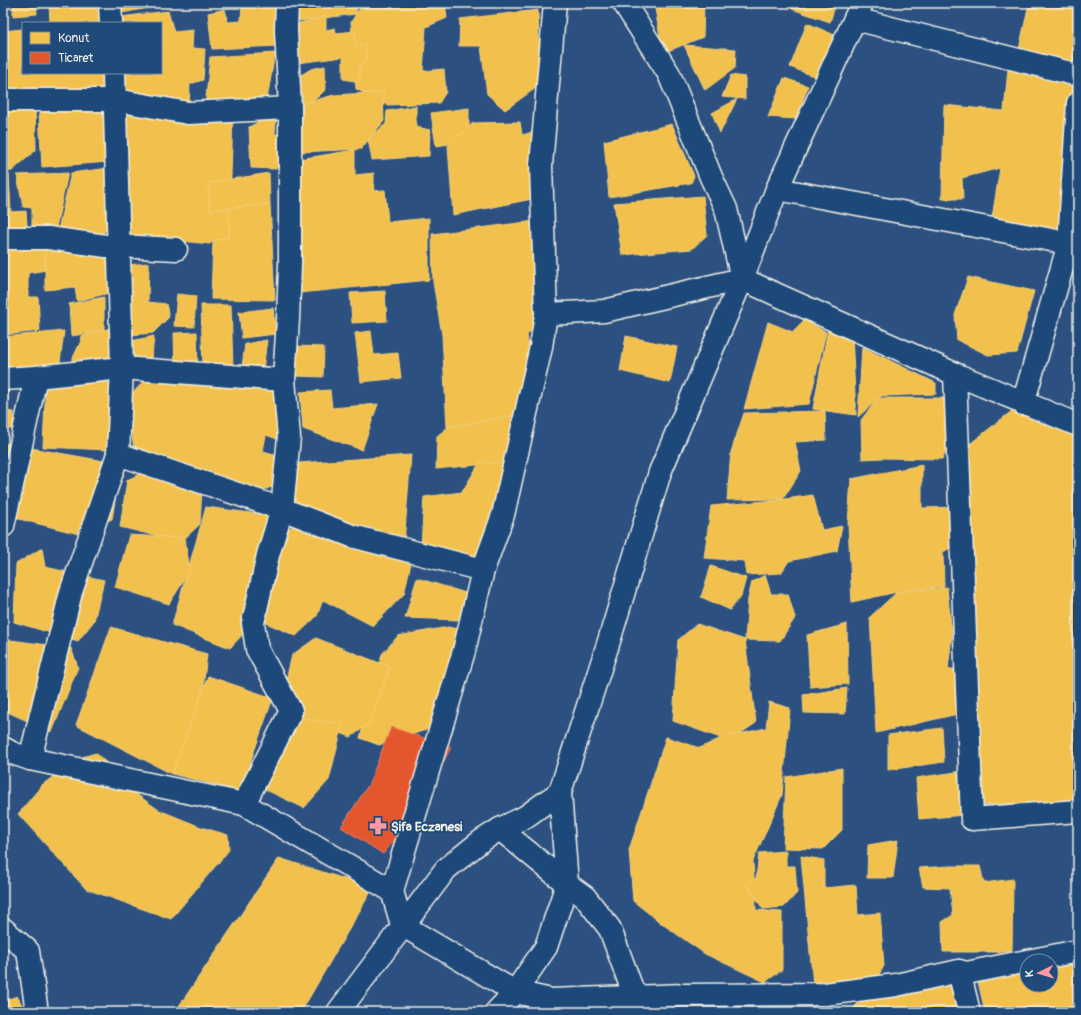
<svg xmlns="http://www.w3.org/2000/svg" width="1081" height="1015" viewBox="0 0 1081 1015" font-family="Pangolin,sans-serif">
	<rect width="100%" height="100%" fill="#2c5180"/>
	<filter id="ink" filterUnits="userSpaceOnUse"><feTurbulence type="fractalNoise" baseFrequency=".025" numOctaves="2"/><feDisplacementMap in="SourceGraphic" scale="8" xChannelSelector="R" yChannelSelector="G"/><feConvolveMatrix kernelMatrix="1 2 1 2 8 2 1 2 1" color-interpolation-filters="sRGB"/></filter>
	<g filter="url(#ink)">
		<g fill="#f2c14e" stroke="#f3cf7c" fill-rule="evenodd">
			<path d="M3,3H8L6,13H3Z"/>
			<path d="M13,3H36L37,14L13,16Z"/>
			<path d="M49,3H102V5H95L104,23H50Z"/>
			<path d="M116,3H176L116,14Z"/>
			<path d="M242,3H278L279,46L212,49L208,13L225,9L228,22L241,21Z"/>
			<path d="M297,3H357L356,14L299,21Z"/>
			<path d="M363,3H445L447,18L426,27L423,71L444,69L446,92L439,103L388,105L356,89L351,22Z"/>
			<path d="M654,3H704L703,37L663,53Z"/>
			<path d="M794,3H836L830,22L792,9Z"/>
			<path d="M1029,3H1078V57L1076,67L1018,54Z"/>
			<path d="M538,10L540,85L505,110L487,94L481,46H459L460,19Z"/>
			<path d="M168,11L174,32L193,30L192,48L205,49L203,80L190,84L189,108L120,97L118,73H161V23H113L112,18Z"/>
			<path d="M326,16V30L335,28L336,33L355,31L356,47L366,44L367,61L359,66L360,82L343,79V57L298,63L296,24Z"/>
			<path d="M807,23L839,37L821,79L790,67Z"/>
			<path d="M23,29V73H110L113,96L3,94V31Z"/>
			<path d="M684,45L736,49L735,68L705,90Z"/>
			<path d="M275,53L266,105L205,108L210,57Z"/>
			<path d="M325,66L326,89L318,97L296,109V78L311,69Z"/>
			<path d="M1008,69L1074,86L1061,217L1062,231L992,218L1000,168L962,178L963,199H942L944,105L1004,111Z"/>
			<path d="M731,75L745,77V99L722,97Z"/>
			<path d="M784,78L808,86L796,119L768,117Z"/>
			<path d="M383,92L384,121L361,149L301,152L295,112L308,102L334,95Z"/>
			<path d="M737,99L720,133L712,113Z"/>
			<path d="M35,104L36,150L12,171L3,172V106Z"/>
			<path d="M416,106V127L430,130L429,156L372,160L368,139L386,124L387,111Z"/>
			<path d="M106,108L109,162L42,167L39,113Z"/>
			<path d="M469,108V141L436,146L431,113Z"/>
			<path d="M276,113L275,134L286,135L285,156L276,169L251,168L249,127Z"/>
			<path d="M127,114L188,117L233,114L229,237L213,241L210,244L123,235L117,120Z"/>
			<path d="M520,122L522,135L541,130L542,197L453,215L448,146L473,123Z"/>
			<path d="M672,124L694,176L691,183L609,197L604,141Z"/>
			<path d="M355,150V175L374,173V191L385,190L388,222L429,218V280L299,293L293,160Z"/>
			<path d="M109,168L118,219L97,239L57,234L71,173Z"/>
			<path d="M68,173L55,232L32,231V208L23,207L17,175Z"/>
			<path d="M269,173L270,204L210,210L208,183Z"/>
			<path d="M3,174H9L11,212L26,211L27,225L19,235L3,234Z"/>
			<path d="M703,196L707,235L692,249L622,255L614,203Z"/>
			<path d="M270,204L275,300L211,299L213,241L229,237V208Z"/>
			<path d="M535,221L541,319L527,335L531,359L522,375L523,414L447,427L442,335L433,282L432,234Z"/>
			<path d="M45,237L47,270L28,273V297H38L40,331L3,335V238Z"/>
			<path d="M45,245L106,246L109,293L77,301L75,287L45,290Z"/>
			<path d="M149,263L148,302L166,304L169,317L153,333L131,335L127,265Z"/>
			<path d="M968,277L1034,291L1017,353L988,355L957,340L955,315Z"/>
			<path d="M385,291L387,321L352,323L350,293Z"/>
			<path d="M177,294L196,296L194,327L174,326Z"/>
			<path d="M104,297V331L71,336L69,304Z"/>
			<path d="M201,305H231L233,369H203Z"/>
			<path d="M273,308L276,334L242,338L239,312Z"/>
			<path d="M804,320L826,332L809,404L744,409L768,322L793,332Z"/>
			<path d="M114,327L120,366L90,371L71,362L81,341L82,336Z"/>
			<path d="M828,329L852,334L856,415L813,409Z"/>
			<path d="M64,331L59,370L3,374V337Z"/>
			<path d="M371,331L374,355L398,353L401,378L361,382L355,333Z"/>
			<path d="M197,332L198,370L175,371L174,333Z"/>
			<path d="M154,336L151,367L132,366L131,341Z"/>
			<path d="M626,336L677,347L670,383L620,371Z"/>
			<path d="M267,340L263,369L242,367L245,344Z"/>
			<path d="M296,346L324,347L323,377L295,376Z"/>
			<path d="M862,347L936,383V394L881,396L858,417Z"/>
			<path d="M1078,357V386L1074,384Z"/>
			<path d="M147,378L280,384V440L266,435L263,451L274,454L277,485L255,493L135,456L127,399Z"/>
			<path d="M46,379L113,383L109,450L43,447Z"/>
			<rect x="3" y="390" width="5" height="19"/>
			<path d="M330,390L332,408L378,404L362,450L303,429L300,392Z"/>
			<path d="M878,398H950L952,437L942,459L883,458L862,459L861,420Z"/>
			<path d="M1017,407L1078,432V800L979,805L957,454Z"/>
			<path d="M3,411L14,412L13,429H3Z"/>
			<path d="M825,411L826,440L795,442L801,471L783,499L727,500L731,452L744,413Z"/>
			<path d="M523,414L507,462L436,469L437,436L448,427Z"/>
			<path d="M3,443L121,464L112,519L79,534L3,515Z"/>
			<path d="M411,455L404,543L289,503L299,463Z"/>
			<path d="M480,462L510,464L485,550L470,560L421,547L424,497L462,492Z"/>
			<path d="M922,465V508L958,507L961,542L943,552L944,586L897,592L852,602L848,524L851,479Z"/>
			<path d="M142,473L202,487L200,524L181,542L120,527L127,480Z"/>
			<path d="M813,495L822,530L842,526L837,551L789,561L781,573L746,575L744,561L704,558L711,506L778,500Z"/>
			<path d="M206,507L273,516L245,632L230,648L172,625Z"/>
			<path d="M296,524L411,563L404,594L373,626L323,600L317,616L296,636L257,619L282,533Z"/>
			<path d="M129,535L185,538L190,571L169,604L115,587Z"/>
			<path d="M42,548L45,567L104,580L94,621L78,641L14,622L16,564Z"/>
			<path d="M711,566L746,578L741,596L730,610L701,597Z"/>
			<path d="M765,575L771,594H788L795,618L780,641L745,640L748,599L752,582Z"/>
			<path d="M417,578L466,593L458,620L405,618Z"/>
			<path d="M947,587L952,635L948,669H964L966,712L876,733L870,617L897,592Z"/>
			<path d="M697,624L745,640L756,723L729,741L673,721L678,640Z"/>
			<path d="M847,624L848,684L810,687L807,635Z"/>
			<path d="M111,627L207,654L198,731L172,774L76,725Z"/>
			<path d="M448,627L463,630L432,728L379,745L360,738L382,654L398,636Z"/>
			<path d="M316,638L390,667L370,723L351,737L300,718L301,710L280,705L292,655Z"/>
			<path d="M3,639L71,648L78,667L52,732L3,710Z"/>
			<path d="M208,676L273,698L240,791L172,774Z"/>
			<path d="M847,688L845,714L804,713L803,695Z"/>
			<path d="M769,702L790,708L782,795L753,861L756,910L782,912V970L765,982L705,954L661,923L633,901L629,850L666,737L700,748L721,738L766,728Z"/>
			<path d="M300,718L343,724L329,780L304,808L258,786Z"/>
			<path d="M942,728L944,762L888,770V735Z"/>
			<path d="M96,753L113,769L136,794L159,810L201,827L228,835L229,850L171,919L86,889L18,814L42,785L78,758Z"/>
			<path d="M842,768V830L823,849L783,848L786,777Z"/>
			<path d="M963,771L964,815L919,819L916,778Z"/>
			<path d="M898,840L893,878H867L868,845Z"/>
			<path d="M786,851V866H795L797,893L784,907L763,909L747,885L756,878L759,853Z"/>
			<path d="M801,856L824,860V888L856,885L858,915L880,913L884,966L874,983L813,985Z"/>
			<path d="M279,858L373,888L301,1012H175Z"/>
			<path d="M950,866H980L984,883L1013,879L1012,952H943L942,922L953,915L950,888L923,887L919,868Z"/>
			<path d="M1011,956L1078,957V1012H985L977,977ZM1027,961H1051V985H1027Z"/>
			<path d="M947,978L959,1012H850L858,1003Z"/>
			<path d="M17,996L26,1012H3V1001Z"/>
			<path d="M1049,1003V1012H1021L1020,1008Z"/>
		</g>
		<path fill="#e4572e" stroke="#e98566" d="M391,727L451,747L420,809L383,854L341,827L369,784Z"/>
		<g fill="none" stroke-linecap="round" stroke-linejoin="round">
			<g stroke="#f4f1e8" stroke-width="25">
				<g id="minor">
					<path d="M110,3L111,23"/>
					<path d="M624,3L669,74L711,177L726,209L742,279L955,374L1078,425"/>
					<path d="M855,19L1078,75"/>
					<path d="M3,100H116L188,113L290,108"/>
					<path d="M777,189L1078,245"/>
					<path d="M3,238H48L106,246H119L176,249"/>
					<path d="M546,314L604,311L742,279"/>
					<path d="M955,374L972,819L1078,811"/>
					<path d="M3,379L36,377L122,368L284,380"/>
					<path d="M1023,404L1069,243L1078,103"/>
					<path d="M118,454L282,509L352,536L483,570"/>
					<path d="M3,526L36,377"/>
					<path d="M3,748L12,753L30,759L244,804L392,891L402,925L515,992L551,1000L684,995L825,994L896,985L959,971L966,973L1078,951"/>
					<path d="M30,759L71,592L118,454L122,368L114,73"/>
					<path d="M244,804L291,711L257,649L253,623L268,555L282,509L289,437L284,380L288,319L290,264V108L286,30L287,3"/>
					<path d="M500,829L567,884L585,897L610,929L635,997L644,1012"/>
					<path d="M392,891L464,651L483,570L503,515L541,347L546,314L541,165L555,3"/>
					<path d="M3,929L28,951L37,1012"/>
					<path d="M959,971L969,1012"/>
				</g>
			</g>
			<g stroke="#f4f1e8" stroke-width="25">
				<g id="major">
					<path d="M338,1012L446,869L481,841L500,829L525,817L560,792"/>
					<path d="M496,1012L515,992L546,947L567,884L560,792L609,641L660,472L742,279L777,189L862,3"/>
				</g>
			</g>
			<use href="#minor" stroke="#1f4a7a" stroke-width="22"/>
			<use href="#major" stroke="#1f4a7a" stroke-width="22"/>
		</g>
	</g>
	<defs>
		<g id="pharmacy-bare" transform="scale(1.38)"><path d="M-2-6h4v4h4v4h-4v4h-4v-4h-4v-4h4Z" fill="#ff9aa2" stroke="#1f4a7a" stroke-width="2.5" paint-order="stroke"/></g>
	</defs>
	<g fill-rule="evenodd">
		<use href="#pharmacy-bare" x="378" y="826"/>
	</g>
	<g text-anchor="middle" stroke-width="4" stroke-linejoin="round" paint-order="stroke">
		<g font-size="13" font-weight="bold" fill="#f4f1e8" stroke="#1f4a7a" text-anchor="start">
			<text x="391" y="831">Şifa Eczanesi</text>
		</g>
	</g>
	<rect width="1081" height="1015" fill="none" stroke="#1f4a7a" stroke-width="16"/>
	<rect x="8" y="8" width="1065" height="999" fill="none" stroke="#f4f1e8" stroke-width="1.5" filter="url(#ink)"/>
	<rect x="22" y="22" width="140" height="52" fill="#1f4a7a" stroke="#748da6"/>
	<rect x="30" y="32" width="20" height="12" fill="#f2c14e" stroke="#748da6"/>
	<text x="58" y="42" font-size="12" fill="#f4f1e8">Konut</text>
	<rect x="30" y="52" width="20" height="12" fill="#e4572e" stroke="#748da6"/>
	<text x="58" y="62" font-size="12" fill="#f4f1e8">Ticaret</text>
	<g transform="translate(1039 973) rotate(265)"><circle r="19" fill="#1f4a7a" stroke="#748da6"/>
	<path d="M0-3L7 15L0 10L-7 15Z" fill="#ff9aa2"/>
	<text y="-6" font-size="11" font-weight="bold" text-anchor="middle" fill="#f4f1e8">K</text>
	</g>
</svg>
